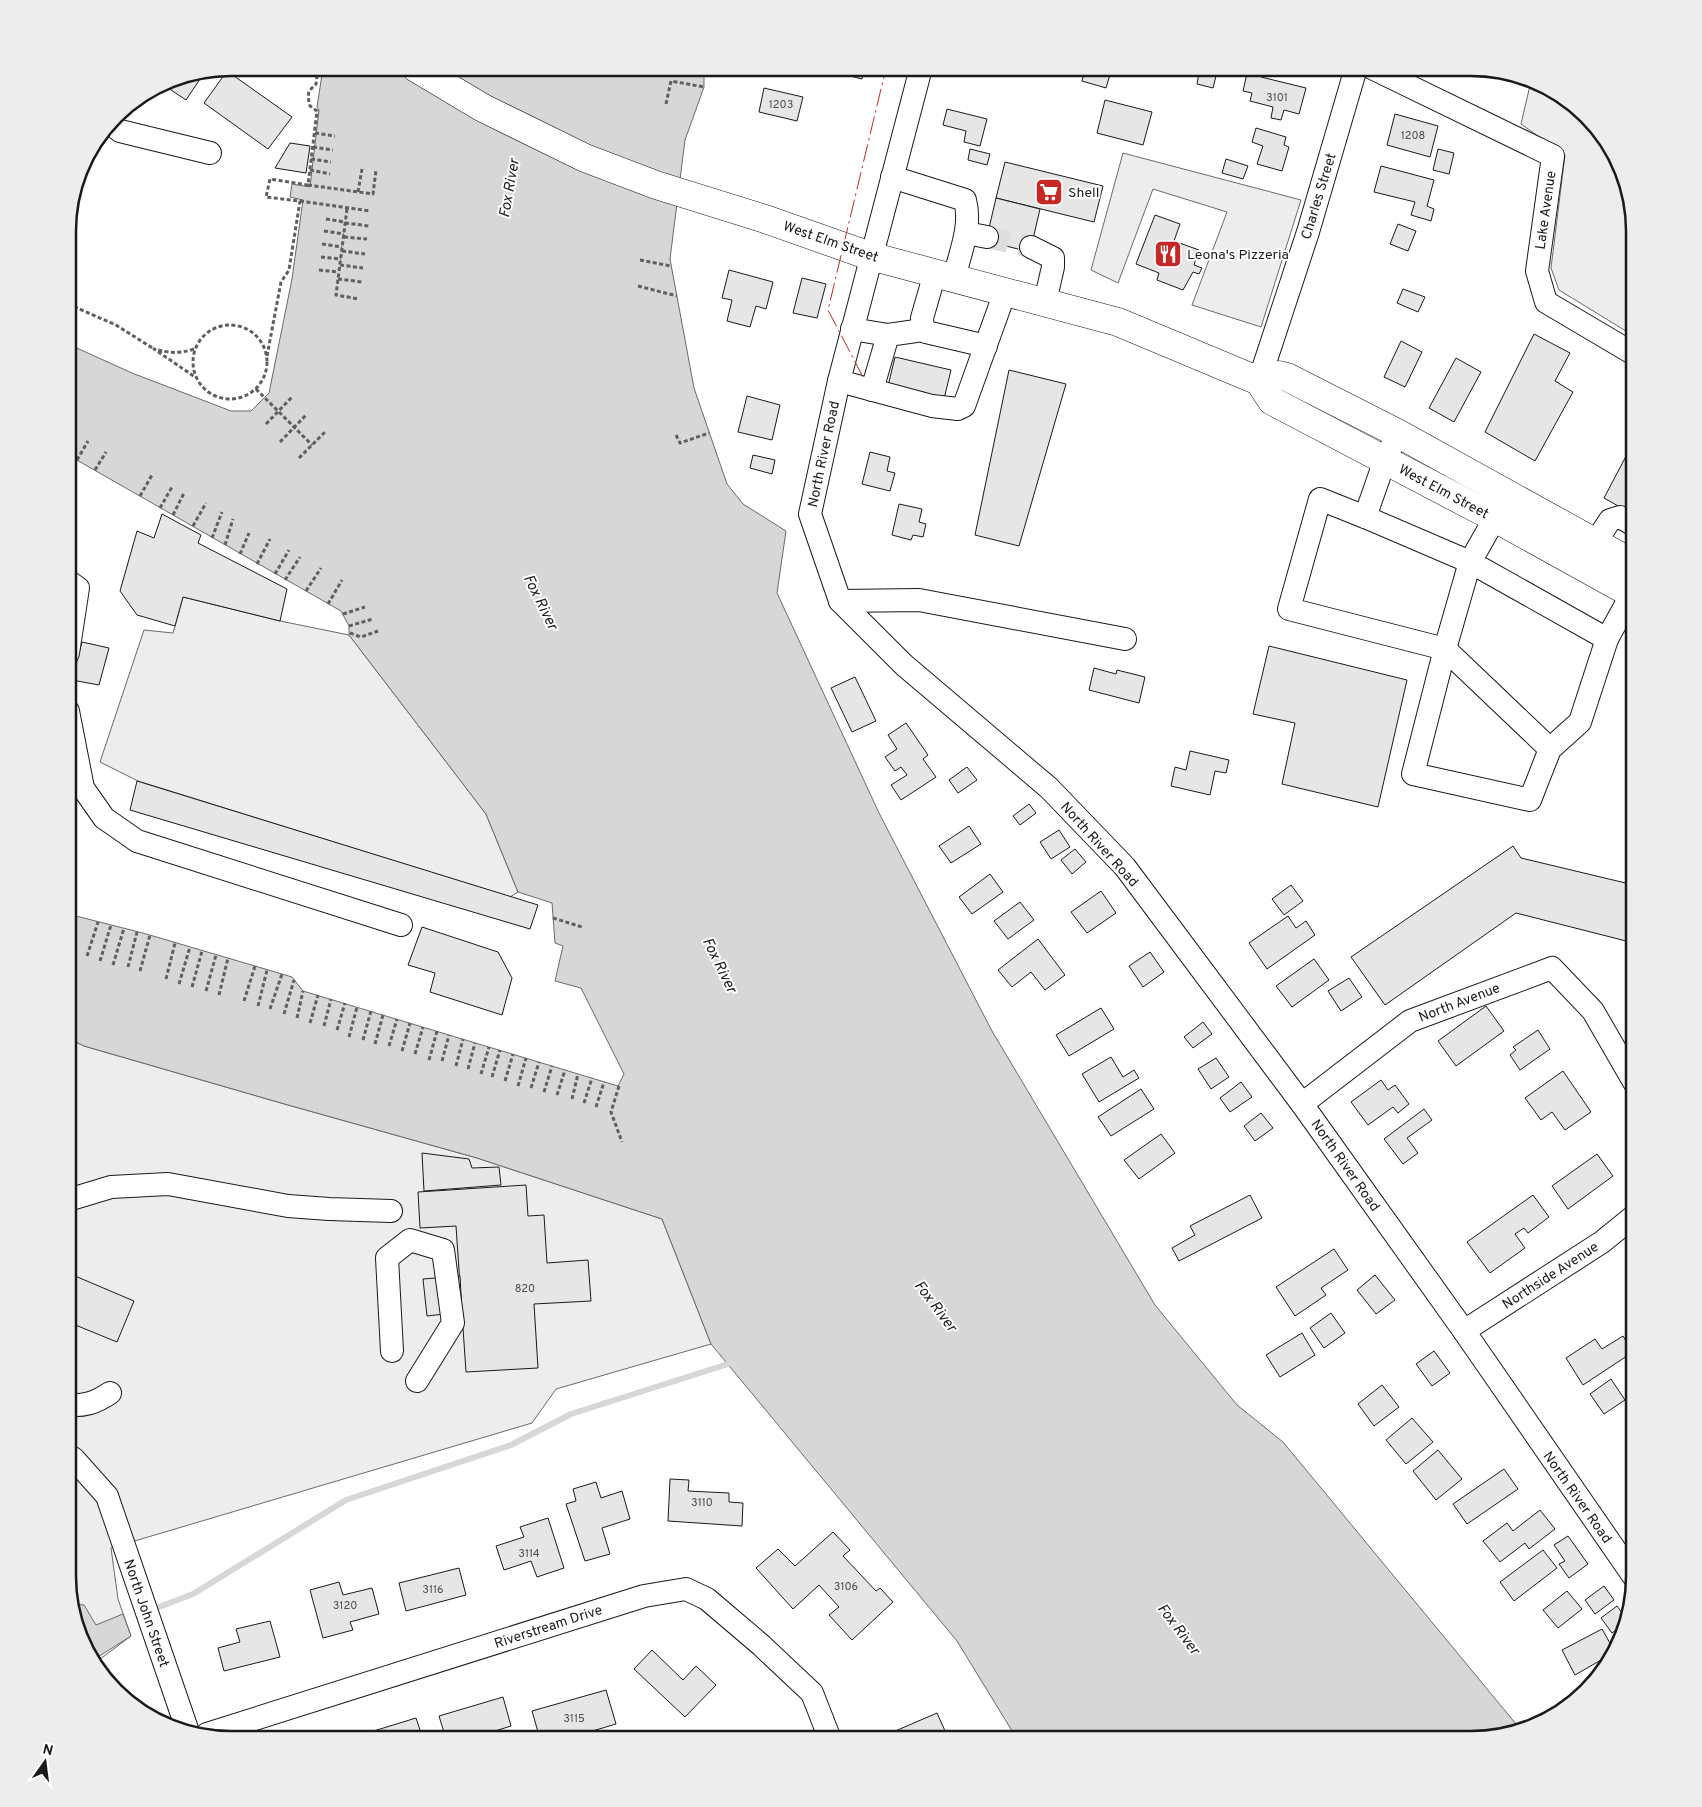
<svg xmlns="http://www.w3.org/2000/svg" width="1702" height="1807" viewBox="0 0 1702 1807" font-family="Overpass,sans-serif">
	<rect width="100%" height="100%" fill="#fff"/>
	<g fill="#ededed" stroke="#6a6a6a">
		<path d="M1531,81L1543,85L1594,123L1622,169L1634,231V336L1559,290L1551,268L1565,155L1521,124Z"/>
		<path d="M1123,153L1301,200L1261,327L1192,305L1227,212L1153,189L1118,283L1091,270Z"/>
		<path d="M183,597L280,621L349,635L486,814L518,892L510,897L138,781L100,762L144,630L173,633Z"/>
		<path d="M68,1038L84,1046L281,1103L477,1158L662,1219L711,1344L556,1389L532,1423L111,1548L118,1599L131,1636L95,1663L80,1638L68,1576Z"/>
	</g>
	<g fill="#d7d7d7" stroke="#6a6a6a">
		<path d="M323,68H704V87L685,140L670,259L694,388L727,484L743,504L786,531L777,593L879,813L992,1031L1155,1305L1237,1405L1283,1442L1521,1730L1471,1739H1017L957,1641L711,1344L662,1219L477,1158L281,1103L84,1046L68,1038V914L143,933L282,974L292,977L303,991L618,1086L624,1074L581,988L555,981L563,946L555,943L552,903L518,892L486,814L349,635V626L341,611L68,455V344L132,373L231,411H251L269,393L292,279L303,200L290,197L292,184L310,187L319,110L317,107Z"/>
		<path d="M73,1604L84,1605L96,1625L123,1614L131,1636L93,1660L80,1638Z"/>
	</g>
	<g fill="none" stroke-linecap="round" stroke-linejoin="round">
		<path stroke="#d7d7d7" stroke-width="6" d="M159,1607L193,1594L346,1500L511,1445L571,1414L728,1364"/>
	</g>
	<g fill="#e6e6e6" stroke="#1a1a1a">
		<path d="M818,68H865L862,79Z"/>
		<path d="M1085,68H1112L1106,88L1082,81Z"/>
		<path d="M1200,68H1218L1213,88L1197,84Z"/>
		<path d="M1474,68H1481L1514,77Z"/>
		<path d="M1248,69L1262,72L1261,77L1306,88L1299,114L1284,110L1281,120L1271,118L1273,107L1250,101L1252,93L1243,91Z"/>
		<path d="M227,71L292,117L268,149L204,103Z"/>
		<path d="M204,73L186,100L162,84L169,80Z"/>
		<path d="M764,88L803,97L797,121L759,112Z"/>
		<path d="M1105,100L1152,112L1143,145L1097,133Z"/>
		<path d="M135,101L120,121L116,118L123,108Z"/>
		<path d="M947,109L987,119L980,146L964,142L966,131L943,125Z"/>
		<path d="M1395,114L1438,126L1430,157L1387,145Z"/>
		<path d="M1256,128L1286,137L1284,145L1289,147L1282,171L1257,164L1263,146L1252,142Z"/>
		<path d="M290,143L310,146L306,173L275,168Z"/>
		<path d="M970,149L990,154L987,165L968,160Z"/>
		<path d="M1438,149L1454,153L1449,174L1433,170Z"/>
		<path d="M1226,159L1248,166L1243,179L1222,173Z"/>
		<path d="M1005,162L1103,186L1094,222L996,198Z"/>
		<path d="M1381,166L1434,180L1427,206L1434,209L1431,221L1411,215L1415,202L1374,192Z"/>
		<path d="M996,198L1040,209L1030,252L986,241Z"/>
		<path d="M1155,215L1180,224L1174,241L1199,250L1194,265L1202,268L1199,274L1193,272L1183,290L1157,280L1159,273L1136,264Z"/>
		<path d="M1398,224L1416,231L1408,251L1390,244Z"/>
		<path d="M729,270L773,282L766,309L756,306L750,327L727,321L732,300L722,298Z"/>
		<path d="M802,278L826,284L817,318L793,313Z"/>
		<path d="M1403,289L1425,297L1418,312L1397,303Z"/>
		<path d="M1534,334L1570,353L1555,381L1573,392L1535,461L1485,432Z"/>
		<path d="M1401,341L1422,352L1405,387L1384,377Z"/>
		<path d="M895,357L951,370L944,399L888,386Z"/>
		<path d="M1456,358L1481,372L1454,422L1429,408Z"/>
		<path d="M1009,370L1066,384L1019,546L975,535Z"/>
		<path d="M747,396L780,405L772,440L738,432Z"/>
		<path d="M1634,441V515L1604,498Z"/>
		<path d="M870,452L890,457L887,471L895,473L890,491L862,484Z"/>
		<path d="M753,455L775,460L772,474L750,468Z"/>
		<path d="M899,504L922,509L919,522L926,524L923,537L913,535L911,540L892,535Z"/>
		<path d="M162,514L201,535L198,543L287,589L280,621L183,597L175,626L137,615L120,591L137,531L154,538Z"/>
		<path d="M82,642L109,648L99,685L72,680Z"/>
		<path d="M1269,646L1407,680L1378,807L1282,784L1295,723L1253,714Z"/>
		<path d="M1094,668L1116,674L1117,670L1145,677L1139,703L1089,690Z"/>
		<path d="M855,677L876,721L852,732L831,688Z"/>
		<path d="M906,723L928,755L923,759L936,777L901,800L891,785L907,775L901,767L895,771L885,757L897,749L888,735Z"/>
		<path d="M1190,751L1229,760L1226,773L1215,771L1210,795L1171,786L1175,767L1186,770Z"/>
		<path d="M967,767L977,780L958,793L949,780Z"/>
		<path d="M137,781L538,905L530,929L130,810Z"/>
		<path d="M1029,804L1036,813L1020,825L1013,816Z"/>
		<path d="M969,826L981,844L951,863L939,846Z"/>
		<path d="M1059,830L1070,847L1051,859L1040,842Z"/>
		<path d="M1513,846L1521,858L1634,885V943L1516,913L1385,1005L1351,957Z"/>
		<path d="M1075,849L1086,862L1072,874L1061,860Z"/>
		<path d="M990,874L1003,892L972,914L959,897Z"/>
		<path d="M1291,885L1303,901L1284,915L1272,899Z"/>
		<path d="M1101,891L1116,913L1087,933L1071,912Z"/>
		<path d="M1020,902L1034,920L1008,939L994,921Z"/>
		<path d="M1288,916L1296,928L1306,921L1315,935L1267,969L1249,943Z"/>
		<path d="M422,927L498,952L512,978L502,1015L430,992L435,973L408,965Z"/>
		<path d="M1038,939L1065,975L1045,990L1031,972L1012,987L998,970Z"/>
		<path d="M1150,952L1164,972L1143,987L1129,966Z"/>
		<path d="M1314,959L1329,980L1292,1007L1276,986Z"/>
		<path d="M1349,978L1362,997L1341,1011L1328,991Z"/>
		<path d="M1486,1006L1504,1031L1456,1066L1438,1041Z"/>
		<path d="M1101,1008L1114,1029L1069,1056L1056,1035Z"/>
		<path d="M1203,1022L1212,1034L1193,1048L1184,1037Z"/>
		<path d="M1538,1030L1550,1049L1520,1070L1510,1055L1516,1050L1513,1047Z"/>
		<path d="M1111,1057L1123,1077L1134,1070L1139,1078L1099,1102L1082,1074Z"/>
		<path d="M1216,1058L1229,1077L1211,1089L1198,1069Z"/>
		<path d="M1563,1071L1591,1112L1565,1130L1552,1112L1541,1120L1525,1098Z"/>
		<path d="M1381,1080L1388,1090L1395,1085L1409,1104L1398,1113L1393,1107L1368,1125L1351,1102Z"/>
		<path d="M1241,1082L1252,1097L1230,1112L1220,1098Z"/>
		<path d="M1141,1089L1154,1109L1111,1136L1098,1117Z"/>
		<path d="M1424,1109L1432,1120L1407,1138L1418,1153L1403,1164L1384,1139Z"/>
		<path d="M1261,1113L1273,1128L1255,1141L1244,1126Z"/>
		<path d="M1161,1134L1175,1153L1139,1179L1124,1160Z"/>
		<path d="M422,1153L469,1159L472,1168L499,1167L501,1185L424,1191Z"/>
		<path d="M1597,1154L1613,1176L1568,1209L1552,1186Z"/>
		<path d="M526,1185L528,1216L544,1215L547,1263L588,1260L591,1301L534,1304L538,1368L466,1372L456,1226L420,1228L418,1192Z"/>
		<path d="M1250,1195L1262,1218L1179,1261L1172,1248L1195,1235L1190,1226Z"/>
		<path d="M1533,1195L1549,1217L1528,1233L1524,1228L1515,1234L1525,1248L1490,1273L1467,1242Z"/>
		<path d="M1334,1249L1348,1270L1321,1288L1326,1295L1295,1316L1276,1287Z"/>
		<path d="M68,1273L134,1301L117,1342L68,1322Z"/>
		<path d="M1375,1275L1395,1300L1376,1314L1357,1290Z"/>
		<path d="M460,1276L462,1312L427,1316L423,1279Z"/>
		<path d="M1331,1313L1345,1333L1324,1348L1310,1328Z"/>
		<path d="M1302,1333L1315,1355L1280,1377L1266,1355Z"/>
		<path d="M1623,1336L1633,1352L1583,1385L1566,1358L1595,1339L1602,1349Z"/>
		<path d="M1434,1351L1450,1373L1432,1386L1416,1364Z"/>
		<path d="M1611,1379L1625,1400L1604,1414L1590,1394Z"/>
		<path d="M1382,1385L1399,1407L1374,1426L1358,1404Z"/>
		<path d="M1412,1418L1433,1442L1406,1464L1386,1440Z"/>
		<path d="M1438,1450L1462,1479L1436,1500L1413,1471Z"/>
		<path d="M1504,1469L1518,1489L1467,1524L1453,1504Z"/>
		<path d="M670,1479L689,1480L688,1491L729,1493V1502L743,1503L742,1526L668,1521Z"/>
		<path d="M596,1482L601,1498L622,1491L630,1519L602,1528L610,1554L585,1561L566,1504L576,1501L573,1489Z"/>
		<path d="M1540,1510L1555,1529L1529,1549L1525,1543L1500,1562L1483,1541L1507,1523L1513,1531Z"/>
		<path d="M548,1518L564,1568L537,1577L531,1561L504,1570L496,1546L524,1537L520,1527Z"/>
		<path d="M833,1532L850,1550L843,1556L876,1591L880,1588L893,1602L852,1640L829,1615L839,1607L819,1585L793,1609L756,1568L778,1549L795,1566Z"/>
		<path d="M1568,1536L1588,1564L1569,1578L1559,1564L1565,1561L1554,1545Z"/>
		<path d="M1543,1550L1557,1568L1514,1601L1500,1582Z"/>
		<path d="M459,1568L466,1595L406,1611L399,1583Z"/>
		<path d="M339,1582L343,1595L372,1588L379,1614L350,1622L353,1630L323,1638L310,1590Z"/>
		<path d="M1604,1586L1614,1600L1595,1614L1585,1600Z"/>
		<path d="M1567,1591L1582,1609L1558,1628L1543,1610Z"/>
		<path d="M1617,1606L1625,1617L1623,1625L1612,1633L1601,1618Z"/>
		<path d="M270,1621L280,1657L224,1671L218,1648L240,1642L236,1629Z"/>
		<path d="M1602,1629L1615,1652L1575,1675L1562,1650Z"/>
		<path d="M652,1650L683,1680L696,1666L716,1685L685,1717L634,1669Z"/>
		<path d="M606,1690L616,1724L569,1738L570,1739H540L532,1711Z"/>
		<path d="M503,1697L511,1726L495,1731L497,1739H478L477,1736L465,1739H446L439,1716Z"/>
		<path d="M937,1713L946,1733L931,1739H896L893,1732Z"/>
		<path d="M416,1718L423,1739H355L354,1737Z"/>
	</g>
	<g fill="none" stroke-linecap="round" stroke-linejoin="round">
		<path stroke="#ddd" stroke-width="22" stroke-dasharray="22 11" stroke-linecap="butt" d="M987,237L1031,247"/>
		<g stroke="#1a1a1a" stroke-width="24">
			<g id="minor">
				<path d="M921,68L839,381L810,514L840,601L904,665L1049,788L1125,867L1302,1104L1464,1331L1634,1577"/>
				<path d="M1372,68L1553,156L1537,271L1546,302L1634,354"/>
				<path d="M111,124L120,131L210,153"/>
				<path d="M892,177L965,200C972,226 960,253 954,278"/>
				<path d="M966,233L987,237"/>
				<path d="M1031,247L1053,258V267L1045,302"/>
				<path d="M852,329L888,335L923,330L926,332L986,346"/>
				<path d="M923,330L922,318L935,273"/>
				<path d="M839,381L932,406L958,409L964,406L1005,292"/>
				<path d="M1259,381L1308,232L1356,68"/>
				<path d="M872,390L888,335"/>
				<path d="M1398,433L1385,460L1365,517L1320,499L1289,609L1445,649L1470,562L1503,504"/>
				<path d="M1365,517L1470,562L1607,639L1634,590"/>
				<path d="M1586,557L1610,520L1620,517L1634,525"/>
				<path d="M840,601L919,600L1125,639"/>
				<path d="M68,653L78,588L68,581"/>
				<path d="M68,711L83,788L104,818L137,841L401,925"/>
				<path d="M1550,749L1445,649L1413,774L1530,800L1550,749L1580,722L1607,639"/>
				<path d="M1302,1104L1410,1021L1552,968L1593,1011L1634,1082"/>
				<path d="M68,1200L111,1187L168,1184L288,1206L329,1209L391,1211"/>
				<path d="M1464,1331L1602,1242L1634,1216"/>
				<path d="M392,1351L387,1258L410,1240L443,1250L453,1323L417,1381"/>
				<path d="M68,1405C85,1406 95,1403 110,1393"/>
				<path d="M68,1455L74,1459L107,1496L187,1729"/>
				<path d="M207,1734L644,1596L686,1589L707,1599L761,1645L812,1693L830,1739"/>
			</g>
		</g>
		<g stroke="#1a1a1a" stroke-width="29">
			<g id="major">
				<path d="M416,68L483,108L585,158L656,185L765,219L870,256L1118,322L1259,381L1272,401L1495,518L1634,595"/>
				<path d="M1259,381L1279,375L1287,377L1399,434L1634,564"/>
			</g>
		</g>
		<g stroke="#5f5f5f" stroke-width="3" stroke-dasharray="4 2.5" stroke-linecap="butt">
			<path d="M666,104L671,81L704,87"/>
			<path d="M315,133L335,136"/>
			<path d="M313,147L333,150"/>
			<path d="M311,159L331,162"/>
			<path d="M310,170L330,174"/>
			<path d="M308,185L373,194L376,170"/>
			<path d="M358,192L362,169"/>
			<path d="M300,201L370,211"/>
			<path d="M347,209L336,295L359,299"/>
			<path d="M326,219L345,222"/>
			<path d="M345,223L369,226"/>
			<path d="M324,231L344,234"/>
			<path d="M344,237L367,239"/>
			<path d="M322,244L342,247"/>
			<path d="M342,251L365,254"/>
			<path d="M321,257L341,259"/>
			<path d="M640,260L671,266"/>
			<path d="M340,265L363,268"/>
			<path d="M319,270L338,272"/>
			<path d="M338,279L362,282"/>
			<path d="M638,286L677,296"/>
			<path d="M68,304L116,325L154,349"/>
			<circle cx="230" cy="362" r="37"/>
			<path d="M194,349C179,354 169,353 154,349L195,377"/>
			<path d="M267,356L281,282L289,270L300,201L266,197L270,179L308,185L317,111L310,106L308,97L309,91L316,84L318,68"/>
			<path d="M256,389L312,445"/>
			<path d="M266,424L292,397"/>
			<path d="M676,435L680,443L709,433"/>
			<path d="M280,442L307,414"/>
			<path d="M299,458L325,432"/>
			<path d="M77,460L88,441"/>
			<path d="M95,470L106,452"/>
			<path d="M140,496L152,475"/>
			<path d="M160,508L172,487"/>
			<path d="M173,515L184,493"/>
			<path d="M193,526L206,503"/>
			<path d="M212,538L222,512"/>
			<path d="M225,545L233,519"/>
			<path d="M240,554L249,533"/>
			<path d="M257,564L270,539"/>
			<path d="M275,574L289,550"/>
			<path d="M285,580L300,557"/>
			<path d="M306,591L321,568"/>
			<path d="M328,604L342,580"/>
			<path d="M343,614L365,607"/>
			<path d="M349,626L373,619"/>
			<path d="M350,633L361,637L378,631"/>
			<path d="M553,918L582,927"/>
			<path d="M68,925L71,914"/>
			<path d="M87,956L98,922"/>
			<path d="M100,961L111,925"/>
			<path d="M113,965L124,928"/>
			<path d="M128,967L137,932"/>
			<path d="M140,971L150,935"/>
			<path d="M166,979L175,943"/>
			<path d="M179,984L190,947"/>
			<path d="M192,987L202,951"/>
			<path d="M206,991L216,955"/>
			<path d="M219,995L228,958"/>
			<path d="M244,1001L255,966"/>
			<path d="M258,1006L267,970"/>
			<path d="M270,1009L282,974"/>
			<path d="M284,1014L294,980"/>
			<path d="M297,1018L303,991"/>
			<path d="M310,1023L318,995"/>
			<path d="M324,1026L331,999"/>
			<path d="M337,1030L345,1003"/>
			<path d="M349,1037L357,1007"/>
			<path d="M363,1040L371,1011"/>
			<path d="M375,1044L383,1015"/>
			<path d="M389,1046L397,1019"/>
			<path d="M402,1051L410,1023"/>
			<path d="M415,1054L423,1027"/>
			<path d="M429,1060L437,1031"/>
			<path d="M442,1061L449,1035"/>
			<path d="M456,1066L463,1039"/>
			<path d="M468,1069L475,1043"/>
			<path d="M481,1074L489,1047"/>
			<path d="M492,1077L500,1050"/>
			<path d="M505,1081L513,1054"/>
			<path d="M518,1086L526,1058"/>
			<path d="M619,1086L611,1112L622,1142"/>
			<path d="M531,1088L539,1062"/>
			<path d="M544,1092L552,1066"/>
			<path d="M557,1095L565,1070"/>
			<path d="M572,1099L578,1074"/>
			<path d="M584,1103L592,1078"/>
			<path d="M596,1107L604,1082"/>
		</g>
		<use href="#minor" stroke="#fff" stroke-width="22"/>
		<use href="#major" stroke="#fff" stroke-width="28"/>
		<path stroke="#c62828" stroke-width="1" stroke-dasharray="18 4 2.5 4" stroke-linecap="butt" d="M863,377L828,310L886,68"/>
	</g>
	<defs>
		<g id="supermarket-square" transform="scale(1.4375)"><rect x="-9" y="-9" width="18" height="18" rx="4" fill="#c62828" stroke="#fff"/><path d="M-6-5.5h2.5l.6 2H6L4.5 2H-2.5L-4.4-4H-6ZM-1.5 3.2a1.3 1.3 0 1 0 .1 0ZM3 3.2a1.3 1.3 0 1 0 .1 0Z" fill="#fff"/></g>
		<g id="restaurant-square" transform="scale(1.4375)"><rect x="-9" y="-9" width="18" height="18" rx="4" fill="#c62828" stroke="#fff"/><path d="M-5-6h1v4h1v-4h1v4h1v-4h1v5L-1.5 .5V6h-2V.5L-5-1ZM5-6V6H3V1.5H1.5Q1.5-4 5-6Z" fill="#fff"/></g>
	</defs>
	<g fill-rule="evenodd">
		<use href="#supermarket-square" x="1049" y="192"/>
		<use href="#restaurant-square" x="1168" y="254"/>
	</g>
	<g text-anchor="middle" stroke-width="4" stroke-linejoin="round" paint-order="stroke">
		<g font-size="11" fill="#4d4d4d">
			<text x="1277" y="101">3101</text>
			<text x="781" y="108">1203</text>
			<text x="1413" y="139">1208</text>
			<text x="525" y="1292">820</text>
			<text x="702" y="1506">3110</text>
			<text x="529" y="1557">3114</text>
			<text x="846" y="1590">3106</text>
			<text x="433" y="1593">3116</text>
			<text x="345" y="1609">3120</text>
			<text x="574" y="1722">3115</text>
		</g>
		<g font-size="14" fill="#1a1a1a" stroke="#fff" text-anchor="start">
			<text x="1068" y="197">Shell</text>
			<text x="1187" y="259">Leona's Pizzeria</text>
		</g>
		<g font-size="14" fill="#1a1a1a" stroke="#fff">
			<text transform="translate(1318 196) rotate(-73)" y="5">Charles Street</text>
			<text transform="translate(1545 210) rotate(-82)" y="5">Lake Avenue</text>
			<text transform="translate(831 241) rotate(19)" y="5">West Elm Street</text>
			<text transform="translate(823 454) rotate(-78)" y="5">North River Road</text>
			<text transform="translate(1444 491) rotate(28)" y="5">West Elm Street</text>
			<text transform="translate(1100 844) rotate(48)" y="5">North River Road</text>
			<text transform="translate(1459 1002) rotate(-21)" y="5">North Avenue</text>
			<text transform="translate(1346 1165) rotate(55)" y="5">North River Road</text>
			<text transform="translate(1550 1275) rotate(-33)" y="5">Northside Avenue</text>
			<text transform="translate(1578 1497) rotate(55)" y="5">North River Road</text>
			<text transform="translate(147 1613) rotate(71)" y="5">North John Street</text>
			<text transform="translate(548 1626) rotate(-18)" y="5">Riverstream Drive</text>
		</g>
		<g font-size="15" font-style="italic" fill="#1a1a1a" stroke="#fff">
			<text transform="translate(509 188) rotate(-80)" y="5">Fox River</text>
			<text transform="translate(541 602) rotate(64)" y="5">Fox River</text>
			<text transform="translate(720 965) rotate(64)" y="5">Fox River</text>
			<text transform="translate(936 1306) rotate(53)" y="5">Fox River</text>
			<text transform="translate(1179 1629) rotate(53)" y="5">Fox River</text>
		</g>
	</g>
	<path d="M0 0H1702V1807H0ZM231 76H1471A155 155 0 0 1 1626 231V1576A155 155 0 0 1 1471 1731H231A155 155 0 0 1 76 1576V231A155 155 0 0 1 231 76Z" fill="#ededed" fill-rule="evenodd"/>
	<path fill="none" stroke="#1a1a1a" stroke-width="2.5" d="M231 76H1471A155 155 0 0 1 1626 231V1576A155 155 0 0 1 1471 1731H231A155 155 0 0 1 76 1576V231A155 155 0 0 1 231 76Z"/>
	<g transform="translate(45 1762) rotate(14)" stroke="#ffffff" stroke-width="4" paint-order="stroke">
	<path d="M0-4L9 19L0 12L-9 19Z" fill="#1a1a1a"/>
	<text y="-8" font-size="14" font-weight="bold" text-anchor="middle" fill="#1a1a1a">N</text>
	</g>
</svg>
